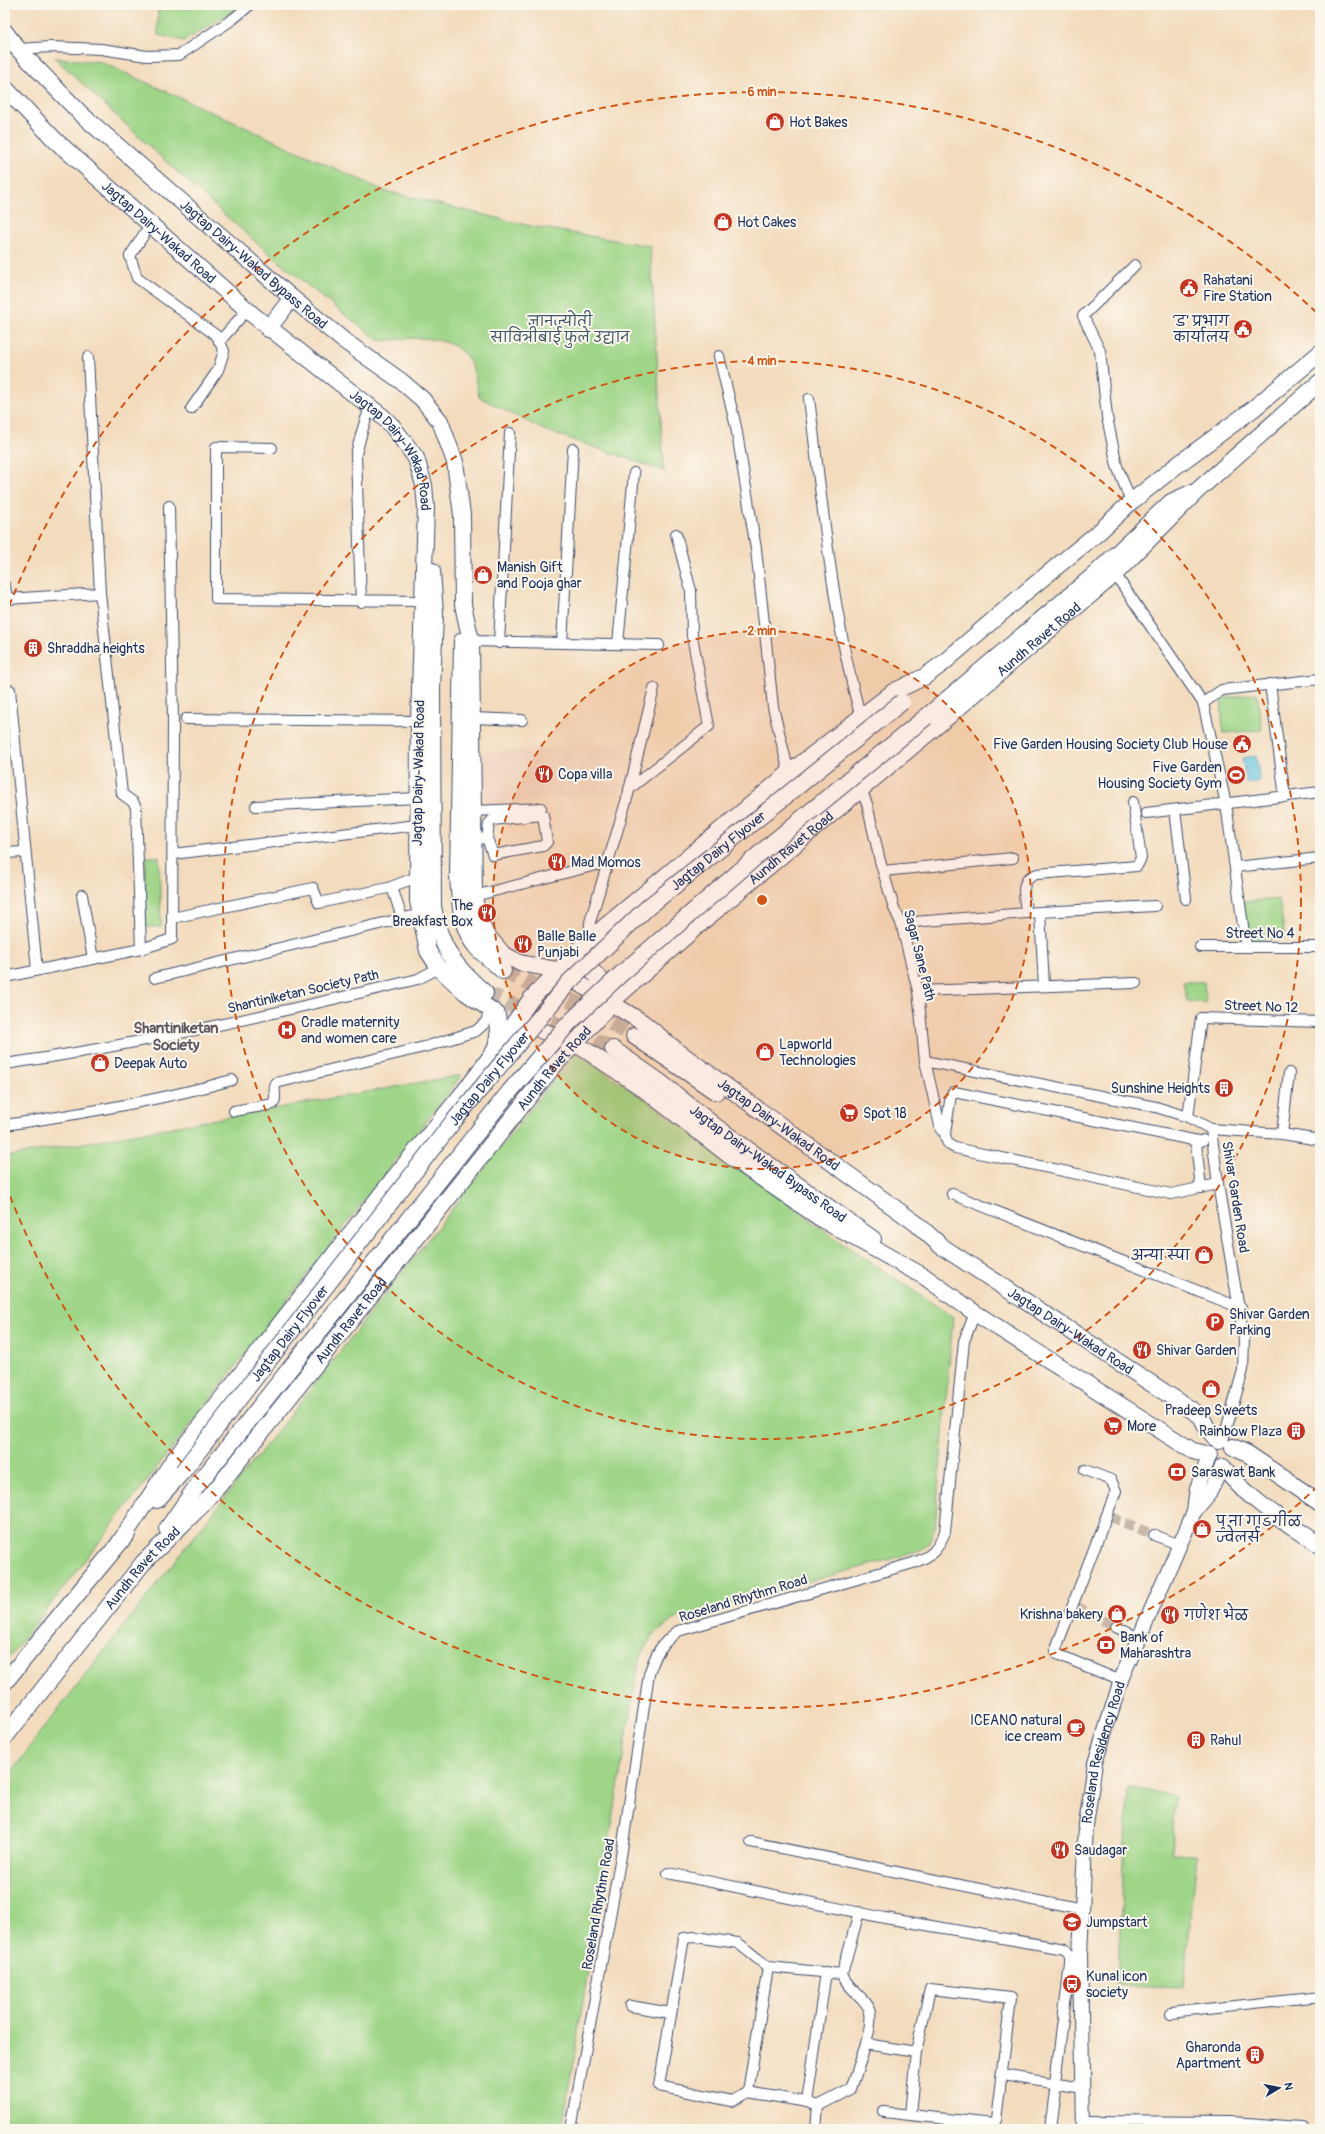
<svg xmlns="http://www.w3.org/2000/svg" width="1325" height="2134" viewBox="0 0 1325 2134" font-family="Pangolin,'Playpen Sans Deva',sans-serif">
	<rect width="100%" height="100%" fill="#fbf7ec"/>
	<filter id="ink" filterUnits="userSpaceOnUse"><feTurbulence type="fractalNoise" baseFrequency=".025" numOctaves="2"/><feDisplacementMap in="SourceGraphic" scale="8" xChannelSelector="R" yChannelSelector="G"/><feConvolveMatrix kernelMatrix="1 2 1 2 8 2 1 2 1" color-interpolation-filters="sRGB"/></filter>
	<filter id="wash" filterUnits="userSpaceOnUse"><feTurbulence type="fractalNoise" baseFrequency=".012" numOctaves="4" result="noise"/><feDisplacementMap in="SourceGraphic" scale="16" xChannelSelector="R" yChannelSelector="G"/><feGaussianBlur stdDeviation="0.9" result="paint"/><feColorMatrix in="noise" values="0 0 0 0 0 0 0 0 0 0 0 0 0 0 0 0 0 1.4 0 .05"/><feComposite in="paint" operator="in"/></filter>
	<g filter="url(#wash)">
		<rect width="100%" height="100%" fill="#f3dcbd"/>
		<path fill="#eed2bb" d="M628,743L618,793L486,805L483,752Z"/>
		<g fill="#9ed587" stroke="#5c8272">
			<path d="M158,5H243L184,41L158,35Z"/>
			<path d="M55,58L101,62L385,191L530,226L650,246L664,471L544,430L479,397C476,384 475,368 467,357C452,337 421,337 399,339C392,339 382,343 376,338C261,254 159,155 55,58Z"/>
			<path d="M1257,693L1262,730L1223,733L1221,699Z"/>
			<path d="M145,857H159L161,927H146Z"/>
			<path d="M1279,899L1285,938L1248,940L1242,902Z"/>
			<path d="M1183,982H1204L1206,1003L1187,1001Z"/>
			<path d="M575,1053L638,1094L843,1244L953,1317L935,1527L928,1545L917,1552L676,1618L652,1635L639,1660L562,2129H5V1782L38,1735Z"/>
			<path d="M462,1075L5,1663V1157Z"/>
			<path d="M1128,1787L1175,1796L1171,1854L1197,1855L1184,1987L1117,1985Z"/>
		</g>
		<path fill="#5fc5dd" stroke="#3d7a9e" d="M1256,756L1260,781L1247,784L1242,758Z"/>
	</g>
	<g filter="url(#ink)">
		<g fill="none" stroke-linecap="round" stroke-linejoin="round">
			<g stroke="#c8b9aa" stroke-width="10" stroke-dasharray="10 5" stroke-linecap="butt">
				<path d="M1111,1517L1154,1535"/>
				<path d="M1076,1606L1116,1627"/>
			</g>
			<g stroke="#c8b9aa" stroke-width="16" stroke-dasharray="16 8" stroke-linecap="butt">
				<path d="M503,971L582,1006L634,1036"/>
				<path d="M485,993L613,1049"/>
			</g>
			<g stroke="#3b496c" stroke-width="12">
				<g id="street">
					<path d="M18,49L50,47L101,49L147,56L179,55L233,19L250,5"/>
					<path d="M150,225L130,256L137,278L217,336L224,351L218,370L191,409"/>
					<path d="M219,342L247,310"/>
					<path d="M719,356L736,427L756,549L773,707L789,773"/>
					<path d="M88,357L100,593L122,794L133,802L136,807L141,949"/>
					<path d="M809,399C823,505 832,615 861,718"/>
					<path d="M272,448L216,447V599L422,601"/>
					<path d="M1131,502L1117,466L1107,417L1100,351L1083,316L1135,265"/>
					<path d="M1115,574L1203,703L1226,804L1246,947"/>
					<path d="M5,586L7,599L100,593"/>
					<path d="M361,602L356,454L363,428L370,407"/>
					<path d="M471,641L659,645"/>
					<path d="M499,643L510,433"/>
					<path d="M562,643L573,449"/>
					<path d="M618,644L634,473"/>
					<path d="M1270,684L1285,797"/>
					<path d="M10,690L37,970"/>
					<path d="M1203,703L1222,690L1320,679"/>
					<path d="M473,718L522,720"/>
					<path d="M186,719L419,721"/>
					<path d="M629,789L709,726L692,636L691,591L676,534"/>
					<path d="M861,789L867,804L880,861L894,908L901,923L918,991L925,1061L941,1130"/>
					<path d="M256,806L417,798"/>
					<path d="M1175,810L1186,899"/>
					<path d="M473,811L541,808"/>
					<path d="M1146,813L1320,792"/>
					<path d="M473,839L487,838L493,855L543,846L547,842L543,815L492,820L489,824L487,838"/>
					<path d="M5,853L25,852"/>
					<path d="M173,854L417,825"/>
					<path d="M1235,867L1320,858"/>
					<path d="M883,871L1013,858"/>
					<path d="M392,887L402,918"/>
					<path d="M82,895L93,959"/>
					<path d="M474,896L608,862"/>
					<path d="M1040,912L1044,986"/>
					<path d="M1026,913C1025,897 1018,879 1037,874L1137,866L1141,858L1133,802"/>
					<path d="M172,918L313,888L319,903L388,888L417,877"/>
					<path d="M901,923L1040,912L1155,906"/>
					<path d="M585,942L589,936L590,922L628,795L654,688"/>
					<path d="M1200,947H1320"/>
					<path d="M5,977L141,949L172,939L173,721L169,506"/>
					<path d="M155,978L421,914"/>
					<path d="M918,991L1136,983"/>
					<path d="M925,1061L1156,1107L1188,1117L1211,1129L1282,1134L1320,1140"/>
					<path d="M5,1064C144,1044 281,1012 418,979L439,968"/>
					<path d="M234,1111L273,1104C278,1097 272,1090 276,1083L428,1046L476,1031L486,1022L490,1009"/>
					<path d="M1188,1117L1201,1018L1320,1022"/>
					<path d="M5,1125C81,1114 158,1101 232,1080"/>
					<path d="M1211,1129L1218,1184L1244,1339L1243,1370L1223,1441"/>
					<path d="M1282,1134L1289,1073"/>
					<path d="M1198,1141L954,1092L951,1095L945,1134C946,1142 948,1145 955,1148L1171,1194L1218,1184"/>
					<path d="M1201,1188L1196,1144L1203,1140"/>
					<path d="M952,1194L1241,1308"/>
					<path d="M1085,1470L1111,1480L1116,1491L1055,1651L1057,1654L1121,1681"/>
					<path d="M1154,1535L1180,1545"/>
					<path d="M1116,1627L1139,1638"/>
					<path d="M751,1842L1082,1910"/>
					<path d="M668,1873L885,1918L1065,1949L1070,1955V1965L1049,2129"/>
					<path d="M859,1912L842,1974C847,1989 868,1999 870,2012C872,2022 868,2035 866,2044L916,2052"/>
					<path d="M842,1974L768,1967L738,1943L695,1937L684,1938L659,2086L732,2101L748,2092L807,2102L818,2106L851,2089L866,2044"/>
					<path d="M930,1989L1011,1998L996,2120L993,2124L910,2115L916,2052Z"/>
					<path d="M630,2006L671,2013"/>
					<path d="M1170,2013L1320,1997"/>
					<path d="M1003,2075L1082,2088"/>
					<path d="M748,2092L768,1967"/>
					<path d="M807,2102L826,1972"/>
					<path d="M884,2112L910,2115"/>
					<path d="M1083,2121L1231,2122L1302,2127"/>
					<path d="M571,2129L621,1856L649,1674C656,1653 660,1645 678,1631L913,1563C932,1556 937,1551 945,1532L964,1341L975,1313"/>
					<path d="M816,2129L818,2106"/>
				</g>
			</g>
			<g stroke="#3b496c" stroke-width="16">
				<g id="secondary">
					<path d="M1194,1512L1209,1494L1222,1467"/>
					<path id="s1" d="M1083,2129L1080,1955L1086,1825L1095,1763L1122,1677L1194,1512L1197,1488L1209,1457"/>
				</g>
			</g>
			<g stroke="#3b496c" stroke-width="18">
				<g id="primary">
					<path id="s2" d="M5,32L18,49L81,114L292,298L343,340L401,381L422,399L440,421L455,462L462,515L463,605L471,641L474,896L478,918L485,933L503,954L520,963L557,970L642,1022L676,1050L917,1224L941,1246L1201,1416L1207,1428L1218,1441"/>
					<path id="s3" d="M5,88L56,141L253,315L383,417L393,427L416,458L424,485L426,508L419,721L418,901L428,951L439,968L465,992L497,1014L499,1030L496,1048"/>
					<path d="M268,329L292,298"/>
					<path d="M432,571L435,614L432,689L433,907C441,949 453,965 485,993"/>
					<path d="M462,641L458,876C460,901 460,928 477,948C485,956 495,963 503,971"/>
					<path d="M926,717L1094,575L1171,502L1191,493"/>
					<path d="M577,956L617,996"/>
					<path d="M521,1020L545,1032L575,1043L641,1087L735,1160L823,1220L925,1277L975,1313L1193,1451L1209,1455"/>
					<path d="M634,1036L716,1092"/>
					<path id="s4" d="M613,1049L660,1082L715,1126L873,1239"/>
					<path d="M1233,1447L1248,1454L1320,1503"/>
					<path d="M1223,1467C1248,1500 1286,1522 1320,1545"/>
					<path d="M157,1500L183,1471"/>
					<path d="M167,1529L196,1487"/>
					<path d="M120,1542L173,1461L394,1178L476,1077L531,999L583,945L789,773L893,692L924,677L942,664L1027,591L1100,531L1131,502L1176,466L1253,409L1320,353"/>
					<path d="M5,1682L127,1534"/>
					<path id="s5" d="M5,1737L143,1563L206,1501L221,1483L552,1068L618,996L702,922L951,714L1115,574L1198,490L1320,382"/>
				</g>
			</g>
			<use href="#street" stroke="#fff" stroke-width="10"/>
			<use href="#secondary" stroke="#fff" stroke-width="14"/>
			<use href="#primary" stroke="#fff" stroke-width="16"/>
			<g stroke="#3b496c" stroke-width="18" stroke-linecap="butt">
				<g id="primary-bridge">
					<path id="s6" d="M183,1471L452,1123L570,981L647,908L902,702"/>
					<path d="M196,1487L510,1091L569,1023L621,974L772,843L926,717"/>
				</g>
			</g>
			<use href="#primary-bridge" stroke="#fff" stroke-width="16"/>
		</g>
	</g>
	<circle cx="762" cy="900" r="269" fill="#d45514" fill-opacity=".12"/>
	<g fill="none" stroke="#d45514" stroke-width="2" stroke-dasharray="7 5">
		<circle cx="762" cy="900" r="269"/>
		<circle cx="762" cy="900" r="539"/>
		<path d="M1318 1486A808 808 0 0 1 5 1183M5 617A808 808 0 0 1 1318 314"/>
	</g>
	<defs>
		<g id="shop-disc" transform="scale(1)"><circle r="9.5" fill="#c8321e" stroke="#fbf7ec"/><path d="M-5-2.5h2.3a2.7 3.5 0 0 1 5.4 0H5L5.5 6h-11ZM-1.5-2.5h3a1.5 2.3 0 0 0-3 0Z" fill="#fff"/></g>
		<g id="civic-disc" transform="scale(1)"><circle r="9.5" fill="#c8321e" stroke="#fbf7ec"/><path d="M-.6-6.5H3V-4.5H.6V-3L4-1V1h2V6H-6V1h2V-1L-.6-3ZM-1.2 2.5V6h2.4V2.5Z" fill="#fff"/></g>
		<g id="building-disc" transform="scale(1)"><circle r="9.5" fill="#c8321e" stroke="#fbf7ec"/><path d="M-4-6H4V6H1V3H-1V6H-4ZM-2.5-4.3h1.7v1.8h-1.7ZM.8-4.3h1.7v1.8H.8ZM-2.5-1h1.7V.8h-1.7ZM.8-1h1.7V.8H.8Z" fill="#fff"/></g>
		<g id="restaurant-disc" transform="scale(1)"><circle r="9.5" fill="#c8321e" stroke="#fbf7ec"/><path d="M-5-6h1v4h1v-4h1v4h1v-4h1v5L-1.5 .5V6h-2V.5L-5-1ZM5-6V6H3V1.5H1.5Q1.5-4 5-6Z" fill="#fff"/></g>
		<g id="stadium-disc" transform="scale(1)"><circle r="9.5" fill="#c8321e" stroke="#fbf7ec"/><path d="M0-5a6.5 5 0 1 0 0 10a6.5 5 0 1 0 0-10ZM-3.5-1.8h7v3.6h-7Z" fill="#fff"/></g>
		<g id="hospital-disc" transform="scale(1)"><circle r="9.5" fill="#c8321e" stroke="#fbf7ec"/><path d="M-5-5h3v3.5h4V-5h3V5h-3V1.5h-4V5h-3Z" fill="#fff"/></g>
		<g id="supermarket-disc" transform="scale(1)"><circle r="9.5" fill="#c8321e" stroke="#fbf7ec"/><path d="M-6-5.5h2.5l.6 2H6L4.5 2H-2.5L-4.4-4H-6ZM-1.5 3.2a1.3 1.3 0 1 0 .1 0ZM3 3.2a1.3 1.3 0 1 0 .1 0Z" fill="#fff"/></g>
		<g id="parking-disc" transform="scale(1)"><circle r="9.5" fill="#c8321e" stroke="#fbf7ec"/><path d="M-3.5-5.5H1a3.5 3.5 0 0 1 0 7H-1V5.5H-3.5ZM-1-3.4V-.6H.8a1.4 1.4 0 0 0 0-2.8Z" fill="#fff"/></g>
		<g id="bank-disc" transform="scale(1)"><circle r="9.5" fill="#c8321e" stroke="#fbf7ec"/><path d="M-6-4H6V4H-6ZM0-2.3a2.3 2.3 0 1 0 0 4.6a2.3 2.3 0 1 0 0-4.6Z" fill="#fff"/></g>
		<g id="cafe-disc" transform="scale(1)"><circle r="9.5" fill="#c8321e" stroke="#fbf7ec"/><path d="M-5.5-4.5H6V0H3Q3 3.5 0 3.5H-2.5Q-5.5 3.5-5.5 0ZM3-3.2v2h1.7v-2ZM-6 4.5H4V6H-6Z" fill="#fff"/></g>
		<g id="school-disc" transform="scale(1)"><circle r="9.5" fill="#c8321e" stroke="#fbf7ec"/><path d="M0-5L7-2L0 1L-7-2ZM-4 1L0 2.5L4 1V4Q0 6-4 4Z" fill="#fff"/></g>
		<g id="bus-disc" transform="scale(1)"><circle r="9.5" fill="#c8321e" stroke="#fbf7ec"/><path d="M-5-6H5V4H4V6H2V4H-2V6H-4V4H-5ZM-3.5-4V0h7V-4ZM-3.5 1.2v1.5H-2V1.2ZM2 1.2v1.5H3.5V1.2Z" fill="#fff"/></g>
	</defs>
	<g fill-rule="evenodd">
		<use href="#shop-disc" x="775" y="122"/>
		<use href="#shop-disc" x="723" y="222"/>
		<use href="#civic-disc" x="1189" y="288"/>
		<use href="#civic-disc" x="1243" y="329"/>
		<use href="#shop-disc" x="483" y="575"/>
		<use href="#building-disc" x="33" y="648"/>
		<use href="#civic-disc" x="1242" y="744"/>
		<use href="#restaurant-disc" x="544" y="774"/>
		<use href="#stadium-disc" x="1236" y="775"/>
		<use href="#restaurant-disc" x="557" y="862"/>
		<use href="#restaurant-disc" x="487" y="913"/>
		<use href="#restaurant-disc" x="523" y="944"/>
		<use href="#hospital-disc" x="287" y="1030"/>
		<use href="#shop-disc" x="765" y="1052"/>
		<use href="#shop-disc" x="100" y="1063"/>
		<use href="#building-disc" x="1224" y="1088"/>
		<use href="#supermarket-disc" x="849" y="1113"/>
		<use href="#shop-disc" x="1204" y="1255"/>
		<use href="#parking-disc" x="1215" y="1322"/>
		<use href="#restaurant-disc" x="1142" y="1350"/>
		<use href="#shop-disc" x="1211" y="1389"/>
		<use href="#supermarket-disc" x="1113" y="1426"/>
		<use href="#building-disc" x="1296" y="1431"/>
		<use href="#bank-disc" x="1177" y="1472"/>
		<use href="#shop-disc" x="1202" y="1529"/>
		<use href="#shop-disc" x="1117" y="1614"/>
		<use href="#restaurant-disc" x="1170" y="1615"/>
		<use href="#bank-disc" x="1106" y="1645"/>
		<use href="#cafe-disc" x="1076" y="1728"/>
		<use href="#building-disc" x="1196" y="1740"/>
		<use href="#restaurant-disc" x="1060" y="1850"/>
		<use href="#school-disc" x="1072" y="1922"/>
		<use href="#bus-disc" x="1072" y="1984"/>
		<use href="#building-disc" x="1255" y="2055"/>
	</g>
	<g text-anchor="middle" stroke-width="4" stroke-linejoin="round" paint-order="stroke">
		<g font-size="14" fill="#1b2f5e" stroke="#fbf7ec" text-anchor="start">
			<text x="789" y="127">Hot Bakes</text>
			<text x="737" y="227">Hot Cakes</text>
			<text x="1203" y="285">Rahatani<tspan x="1203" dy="16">Fire Station</tspan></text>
			<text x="1229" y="326" text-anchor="end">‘ड’ प्रभाग<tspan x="1229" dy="16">कार्यालय</tspan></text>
			<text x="497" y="572">Manish Gift<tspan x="497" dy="16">and Pooja ghar</tspan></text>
			<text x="47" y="653">Shraddha heights</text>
			<text x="1228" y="749" text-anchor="end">Five Garden Housing Society Club House</text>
			<text x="1222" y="772" text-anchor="end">Five Garden<tspan x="1222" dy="16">Housing Society Gym</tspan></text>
			<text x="558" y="779">Copa villa</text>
			<text x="571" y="867">Mad Momos</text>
			<text x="473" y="910" text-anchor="end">The<tspan x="473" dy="16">Breakfast Box</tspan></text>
			<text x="537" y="941">Balle Balle<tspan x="537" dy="16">Punjabi</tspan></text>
			<text x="301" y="1027">Cradle maternity<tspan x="301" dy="16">and women care</tspan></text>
			<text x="779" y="1049">Lapworld<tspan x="779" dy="16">Technologies</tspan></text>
			<text x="114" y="1068">Deepak Auto</text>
			<text x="1210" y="1093" text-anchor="end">Sunshine Heights</text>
			<text x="863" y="1118">Spot 18</text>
			<text x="1190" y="1260" text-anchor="end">अन्या स्पा</text>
			<text x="1229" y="1319">Shivar Garden<tspan x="1229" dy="16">Parking</tspan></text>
			<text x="1156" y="1355">Shivar Garden</text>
			<text x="1211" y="1415" text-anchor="middle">Pradeep Sweets</text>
			<text x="1127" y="1431">More</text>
			<text x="1282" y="1436" text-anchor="end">Rainbow Plaza</text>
			<text x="1191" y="1477">Saraswat Bank</text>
			<text x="1216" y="1526">पु ना गाडगीळ<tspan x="1216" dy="16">ज्वेलर्स</tspan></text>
			<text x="1103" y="1619" text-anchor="end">Krishna bakery</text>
			<text x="1184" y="1620">गणेश भेळ</text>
			<text x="1120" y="1642">Bank of<tspan x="1120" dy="16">Maharashtra</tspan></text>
			<text x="1062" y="1725" text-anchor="end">ICEANO natural<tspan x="1062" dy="16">ice cream</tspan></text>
			<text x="1210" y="1745">Rahul</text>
			<text x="1074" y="1855">Saudagar</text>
			<text x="1086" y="1927">Jumpstart</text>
			<text x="1086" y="1981">Kunal icon<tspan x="1086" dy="16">society</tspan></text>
			<text x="1241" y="2052" text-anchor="end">Gharonda<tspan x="1241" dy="16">Apartment</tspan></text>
		</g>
		<g font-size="14" fill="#1b2f5e" stroke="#fbf7ec">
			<text dy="5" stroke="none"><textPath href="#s3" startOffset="211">Jagtap Dairy-Wakad Road</textPath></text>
			<text dy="5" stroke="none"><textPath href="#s2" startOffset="341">Jagtap Dairy-Wakad Bypass Road</textPath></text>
			<text dy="5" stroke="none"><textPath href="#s3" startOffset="535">Jagtap Dairy-Wakad Road</textPath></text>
			<text dy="5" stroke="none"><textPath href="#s5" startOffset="1514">Aundh Ravet Road</textPath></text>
			<text transform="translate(418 773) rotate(-89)" y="5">Jagtap Dairy-Wakad Road</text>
			<text dy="5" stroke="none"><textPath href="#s5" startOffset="1190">Aundh Ravet Road</textPath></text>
			<text dy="5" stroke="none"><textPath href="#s6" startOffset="822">Jagtap Dairy Flyover</textPath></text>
			<text x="1260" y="938">Street No 4</text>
			<text transform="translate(920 955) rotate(76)" y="5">Sagar Sane Path</text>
			<text transform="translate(303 991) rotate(-13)" y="5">Shantiniketan Society Path</text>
			<text transform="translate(1261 1006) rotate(2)" y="5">Street No 12</text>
			<text dy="5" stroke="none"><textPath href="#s5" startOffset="866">Aundh Ravet Road</textPath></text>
			<text dy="5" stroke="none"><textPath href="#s6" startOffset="498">Jagtap Dairy Flyover</textPath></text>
			<text dy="5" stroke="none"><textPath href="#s2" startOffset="1458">Jagtap Dairy-Wakad Road</textPath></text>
			<text dy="5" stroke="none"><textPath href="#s4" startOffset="193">Jagtap Dairy-Wakad Bypass Road</textPath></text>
			<text transform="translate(1236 1197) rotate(81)" y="5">Shivar Garden Road</text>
			<text dy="5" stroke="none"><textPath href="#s5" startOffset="542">Aundh Ravet Road</textPath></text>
			<text dy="5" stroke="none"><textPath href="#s2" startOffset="1816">Jagtap Dairy-Wakad Road</textPath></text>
			<text dy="5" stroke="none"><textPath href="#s6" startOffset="174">Jagtap Dairy Flyover</textPath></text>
			<text dy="5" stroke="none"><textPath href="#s5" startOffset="218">Aundh Ravet Road</textPath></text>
			<text transform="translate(743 1598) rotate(-17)" y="5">Roseland Rhythm Road</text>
			<text dy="5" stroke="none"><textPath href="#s1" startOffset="379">Roseland Residency Road</textPath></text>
			<text transform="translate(598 1904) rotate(-80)" y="5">Roseland Rhythm Road</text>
		</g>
		<g font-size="14" fill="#3c5868" stroke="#fbf7ec">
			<text x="560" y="326">ज्ञानज्योती<tspan x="560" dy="16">सावित्रीबाई फुले उद्यान</tspan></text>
		</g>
		<g font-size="15" font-weight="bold" fill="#605765" stroke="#fbf7ec">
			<text x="176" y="1033">Shantiniketan<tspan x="176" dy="17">Society</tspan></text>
		</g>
	</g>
	<circle cx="762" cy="900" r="6" fill="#d45514" stroke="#fbf7ec" stroke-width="2"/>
	<g font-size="12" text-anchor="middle" font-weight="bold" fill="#d45514" stroke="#fbf7ec" stroke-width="4" stroke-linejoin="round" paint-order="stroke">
		<text x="762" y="96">6 min</text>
		<text x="762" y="365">4 min</text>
		<text x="762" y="635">2 min</text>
	</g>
	<rect width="1325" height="2134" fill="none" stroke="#fbf7ec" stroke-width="20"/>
	<g transform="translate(1279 2088) rotate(80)" stroke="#fbf7ec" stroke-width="3" paint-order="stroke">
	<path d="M0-3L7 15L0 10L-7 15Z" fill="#1b2f5e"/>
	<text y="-6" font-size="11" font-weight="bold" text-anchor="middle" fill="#1b2f5e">N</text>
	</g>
</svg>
